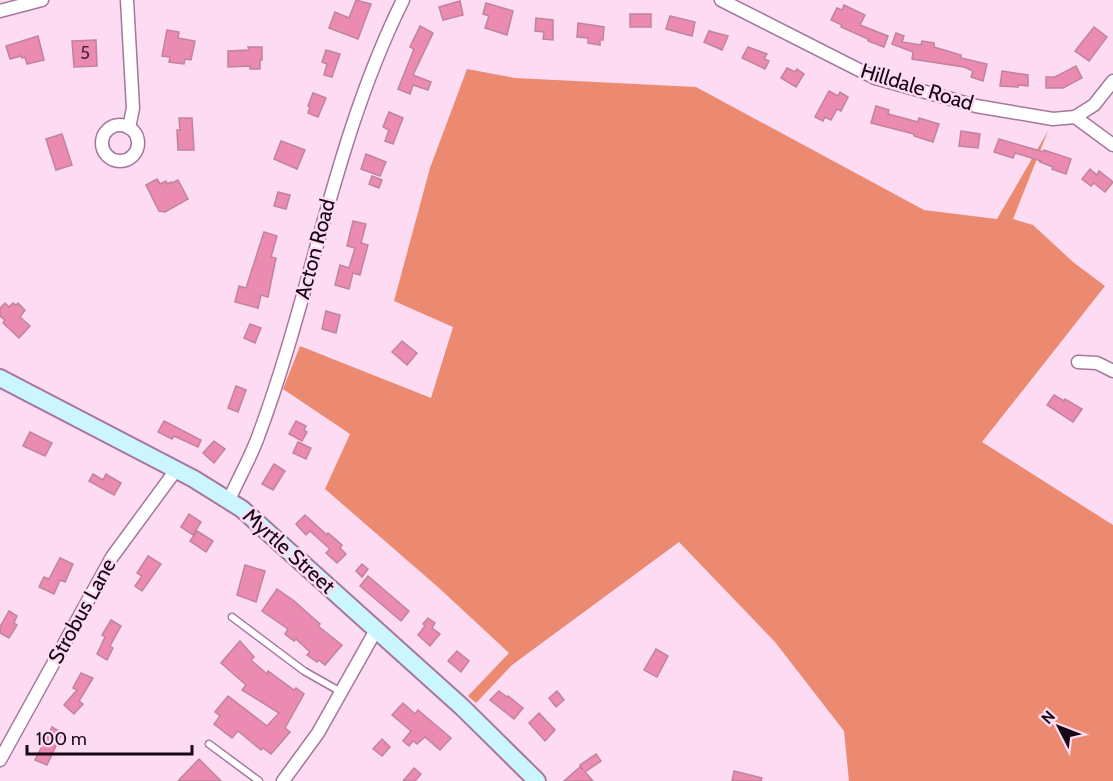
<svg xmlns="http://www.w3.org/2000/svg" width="1113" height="781" viewBox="0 0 1113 781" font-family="Cabin,sans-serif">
	<rect width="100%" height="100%" fill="#fcdbf3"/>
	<path fill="#eb8a70" d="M467,69L515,78L696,87L924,210L997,219L1048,131L1013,219L1033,225L1073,262L1105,286L982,442L1113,525V781H849L844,731L775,642L679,542L512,665L476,703L468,696L509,653L439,588L325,489L350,434L283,389L300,346L431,398L453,327L394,301L430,168Z"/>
	<g fill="#ec8bb2" stroke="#c0849a" stroke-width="1.5">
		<path d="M356,0L371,4L358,39L329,28L335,12L349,18Z"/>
		<path d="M460,1L463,15L443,20L439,7Z"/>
		<path d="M486,3L513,11L507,35L485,28L489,16L483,14Z"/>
		<path d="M844,5L865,15L860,25L888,36L884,47L868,41V39L841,27L842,25L831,20L837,8L842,10Z"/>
		<rect x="630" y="14" width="21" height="13"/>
		<path d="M670,16L695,22L692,36L666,29Z"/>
		<path d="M536,18L553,20V40L543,39L544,32L535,31Z"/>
		<path d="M578,23L604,27L603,40H600V45L588,43V38L577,37Z"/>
		<path d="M420,26L433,33L413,75L431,82L428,90L413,85L410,94L398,89L414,49L410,47Z"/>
		<path d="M1094,27L1107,37L1089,61L1075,51Z"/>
		<path d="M167,30L179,32L178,38L195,41L191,60L185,59L184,64L169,62L170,57L162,56Z"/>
		<path d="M709,31L728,36L722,50L704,42Z"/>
		<path d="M896,33L904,36L902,42L921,45L922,41L934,43V47L961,55V58L987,64L983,81L971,77L973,71L964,67L912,59L913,52L892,44Z"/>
		<path d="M38,36L44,60L27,64L25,57L22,58L21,56L10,59L6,46Z"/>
		<path d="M96,40L97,66L74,67L72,41Z"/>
		<path d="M248,47H262V60H260V69H250V66L228,67V51L249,50Z"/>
		<path d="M748,47L767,54L764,59L769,61L765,69L742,58Z"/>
		<path d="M326,50L340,54L332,77L324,75L327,64L322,62Z"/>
		<path d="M1076,66L1082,78L1063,88H1046V77H1055Z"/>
		<path d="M787,68L795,72L797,69L804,74L796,87L781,78Z"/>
		<path d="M1002,71L1028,75V86L1018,85V87L1000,86Z"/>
		<path d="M829,91L838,96L840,92L848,97L841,111L837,109L831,120L825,117L823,121L815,117Z"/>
		<path d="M313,93L326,98L318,117L308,113L310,107L308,106Z"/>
		<path d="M876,106L889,110L888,114L907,119L918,122L919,118L939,124L933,142L914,136V134L871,123Z"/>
		<path d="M389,112L403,118L393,144L385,141L389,130L383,127Z"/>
		<path d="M179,118H192L194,150H178L177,130H180Z"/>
		<path d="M961,131L980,134L978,148L959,146Z"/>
		<path d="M62,134L72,165L56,170L46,139Z"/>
		<path d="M999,139L1044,152V150L1071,159L1066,174L1052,169L1053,167L1040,162L1041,161L1015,153L1013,158L994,152Z"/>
		<path d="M281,141L305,150L297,169L274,159Z"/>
		<path d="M366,154L386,162L380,176L361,169Z"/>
		<path d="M1090,169L1097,175L1099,171L1113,182L1105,192L1094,183L1091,186L1082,179Z"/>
		<path d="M372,176L382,180L379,188L369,184Z"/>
		<path d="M157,179L160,184L166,181L167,184L171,182L172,183L178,180L188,199L165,212L159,211L146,185Z"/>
		<path d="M278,192L290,195L286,209L274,206Z"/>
		<path d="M353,221L366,224L361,243L368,245L360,275L353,273L349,289L335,285L340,265L349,268L355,248L347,246Z"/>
		<path d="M264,232L277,236L271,257L276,258L268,297L261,295L258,308L235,302L239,286L246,288Z"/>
		<path d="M5,303L9,307L13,303L16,305L18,303L25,310L20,317L30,326L19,338L3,323L5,320L0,316V308Z"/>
		<path d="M326,311L340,315L336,333L322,329Z"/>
		<path d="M250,324L261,328L255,343L244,338Z"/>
		<path d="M402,341L417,353L407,365L392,352Z"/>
		<path d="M236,386L246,390L238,412L228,408Z"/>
		<path d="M1054,395L1064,401L1065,399L1082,409L1073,422L1047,405Z"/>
		<path d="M164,421L201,440L198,447L174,436L172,439L158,432Z"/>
		<path d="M296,421L306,426L304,430L307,432L302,441L289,434Z"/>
		<path d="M30,432L52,443L45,456L23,446Z"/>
		<path d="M214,441L225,449L214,463L203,453Z"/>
		<path d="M298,442L311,448L306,459L293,453Z"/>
		<path d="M274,464L285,471L273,490L262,484Z"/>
		<path d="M93,474L103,480L106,474L121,483L114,495L89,481Z"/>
		<path d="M189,514L201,522L193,535L181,527Z"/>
		<path d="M305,515L327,535L328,533L342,545L340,548L346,554L337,563L326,553L330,549L310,531L306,535L296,524Z"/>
		<path d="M197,531L213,541L206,552L190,541Z"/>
		<path d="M148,556L161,564L142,591L135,586L142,576L137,573Z"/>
		<path d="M60,558L73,564L65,582L60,580L54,594L39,587L44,577L49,579Z"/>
		<path d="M362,564L368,569L362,577L356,571Z"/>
		<path d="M245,565L265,571L256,602L237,595Z"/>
		<path d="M368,576L409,611L401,621L360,586Z"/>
		<path d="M277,589L293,600L320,624L318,626L342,645L325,665L319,660L317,662L307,655L310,652L296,639L294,641L285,634L288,629L262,611Z"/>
		<path d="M9,611L17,616L14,623L17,625L9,638L0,633V627Z"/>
		<path d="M428,618L435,623L432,628L440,634L430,646L418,635L425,626L423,624Z"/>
		<path d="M111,620L121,626L110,646L113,648L107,660L97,654L105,637L102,635Z"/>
		<path d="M240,641L254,657L251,660L267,674L268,671L294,690L296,688L304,694L285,728L290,732L271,754L263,748L261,750L238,731L232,738L214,724L220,716L215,712L228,696L267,726L279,713L242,690L246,685L221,663Z"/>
		<path d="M656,649L668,656L657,677L644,670Z"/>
		<path d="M457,651L469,661L461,672L448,661Z"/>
		<path d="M81,673L93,678L79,701L83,704L74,714L64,705L77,690L73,688Z"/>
		<path d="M499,691L507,697L508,696L523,708L514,719L490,700Z"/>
		<path d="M557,691L564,700L556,707L549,698Z"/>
		<path d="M403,703L415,714L418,710L451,738L440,750L425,737L417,744L413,741L409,746L403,741L411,731L392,715Z"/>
		<path d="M539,713L555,730L545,741L529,723Z"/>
		<path d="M52,727L62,733L47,765L35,760Z"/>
		<path d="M382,739L390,747L382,756L373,749Z"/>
		<path d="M596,754L601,761L585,772L593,781H564L580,767L583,770L580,765Z"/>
		<path d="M199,759L221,781H178Z"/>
		<path d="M414,768L421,774L415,781H403Z"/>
		<path d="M734,771L762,778L761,781H732Z"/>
	</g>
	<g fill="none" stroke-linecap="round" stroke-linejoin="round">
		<g stroke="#a7769b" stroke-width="9">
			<g id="lane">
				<path d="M232,617L304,671L341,692"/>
				<path d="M209,744L259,781"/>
			</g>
		</g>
		<g stroke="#a7769b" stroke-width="15">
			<g id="street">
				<path d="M127,0L133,108L129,128"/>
				<path d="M721,0L875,78L976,106L1053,119L1075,117L1094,105L1113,81"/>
				<path d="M0,11L42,0"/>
				<path d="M1075,117L1113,145"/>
				<circle cx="120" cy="143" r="18"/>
				<path d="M1078,362L1097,363L1113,371"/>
				<path d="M229,500C238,479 250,459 258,437C312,293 334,139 403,0"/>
				<path d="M0,760L112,557L176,470"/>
				<path d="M283,781L318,733L376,630"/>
			</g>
		</g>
		<g stroke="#a7769b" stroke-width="20">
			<path id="secondary" d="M0,378L194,479L242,509L462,707L537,781"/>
		</g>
		<use href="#lane" stroke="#fff" stroke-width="6"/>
		<use href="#street" stroke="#fff" stroke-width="12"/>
		<use href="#secondary" stroke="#ccf6ff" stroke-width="16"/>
	</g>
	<g text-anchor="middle" stroke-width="5" stroke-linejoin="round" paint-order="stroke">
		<g font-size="18" fill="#4c273c">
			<text x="85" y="59">5</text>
		</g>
		<g font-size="21" fill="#170614" stroke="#fcdbf3">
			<text transform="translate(917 87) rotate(17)" y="7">Hilldale Road</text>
			<text transform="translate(315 249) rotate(-75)" y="7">Acton Road</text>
			<text transform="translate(289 551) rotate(42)" y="7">Myrtle Street</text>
			<text transform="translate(82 611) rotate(-61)" y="7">Strobus Lane</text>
		</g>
	</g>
	<g transform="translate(1059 727) rotate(312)" stroke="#fcdbf3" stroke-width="4.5" paint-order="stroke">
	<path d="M0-4.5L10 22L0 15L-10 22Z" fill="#170614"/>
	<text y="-9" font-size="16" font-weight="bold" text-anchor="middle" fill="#170614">N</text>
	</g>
	<path d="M27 745v9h165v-9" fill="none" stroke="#170614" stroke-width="3"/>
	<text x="36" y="745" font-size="18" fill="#170614" stroke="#fcdbf3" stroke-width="4.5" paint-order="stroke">100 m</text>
</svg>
